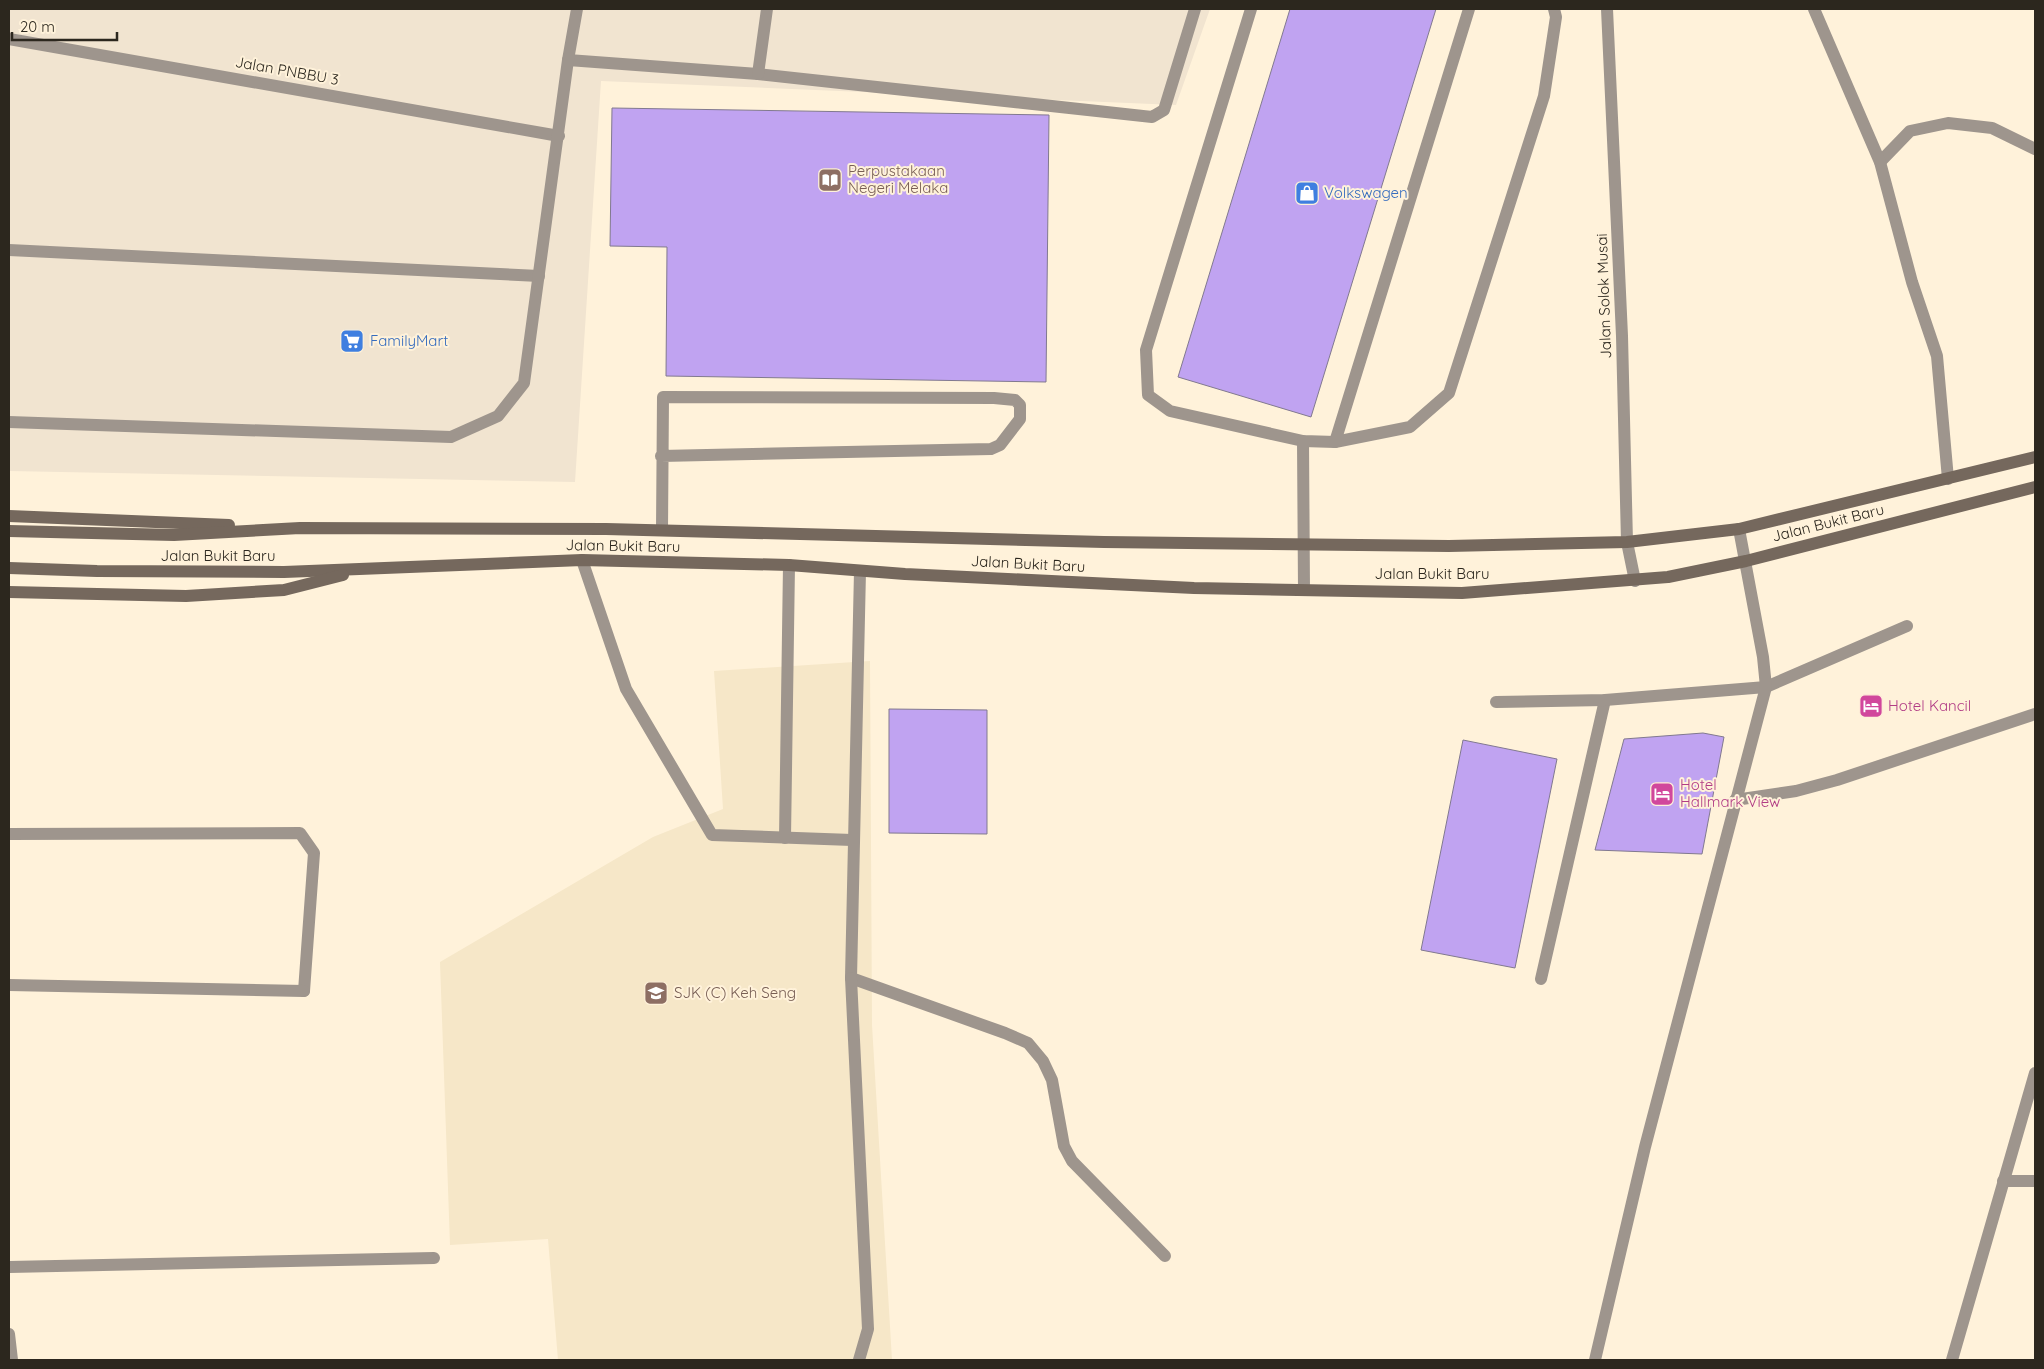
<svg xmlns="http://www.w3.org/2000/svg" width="2044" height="1369" viewBox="0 0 2044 1369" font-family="Quicksand,sans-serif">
	<rect width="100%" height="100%" fill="#fff2da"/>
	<path fill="#f1e4d0" d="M9,9H1210L1176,105L601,81L575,482L9,471Z"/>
	<path fill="#f6e7c8" d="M870,661L872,1025L892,1360H558L548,1239L450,1245L440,962L653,837L723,809L714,671Z"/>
	<g fill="#c0a3f1" stroke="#81798f">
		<path d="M1290,9H1436L1311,417L1178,377Z"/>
		<path d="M612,108L1049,115L1046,382L666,376L667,247L610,246Z"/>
		<path d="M889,709L987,710V834L889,833Z"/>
		<path d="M1703,733L1724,737L1702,854L1595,850L1624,739Z"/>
		<path d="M1463,740L1557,759L1515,968L1421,950Z"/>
	</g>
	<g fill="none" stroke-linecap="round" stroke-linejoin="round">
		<g stroke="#9e958d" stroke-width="12">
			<path d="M1251,9L1146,350L1148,395L1170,411L1303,441L1335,442L1410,427L1449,393L1544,96L1556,17L1554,9"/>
			<path d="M568,60L758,74L1152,117L1164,110L1195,9"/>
			<path d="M758,74L767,9"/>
			<path d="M1880,162L1910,131L1948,123L1992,128L2035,149"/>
			<path d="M9,250L539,276"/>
			<path d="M1303,441L1304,590"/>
			<path d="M1335,442L1469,9"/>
			<path d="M661,456L991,449L1000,445L1020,419V405L1015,400L994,398L663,397L662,530"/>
			<path d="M582,560L626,689L712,835L852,840"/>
			<path d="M860,571L851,978L1005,1033L1028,1043L1043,1061L1052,1080L1064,1146L1072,1161L1165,1256"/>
			<path d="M1735,800L1796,791L1837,780L2035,714"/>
			<path d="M9,834L300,833L314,853L304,991"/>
			<path d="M785,838L789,565"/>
			<path d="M851,978L868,1329L859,1360"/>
			<path d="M1541,979L1605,700"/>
		</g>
		<g stroke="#9e958d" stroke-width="12">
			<path d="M1607,9L1622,336L1627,542L1635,581"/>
			<path d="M1814,9L1880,162L1912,282L1937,356L1948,479"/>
			<path d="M9,39L559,136"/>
			<path d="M9,422L451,437L498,416L524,383L568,60L577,9"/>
			<path d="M1496,702L1605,700L1766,687L1907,626"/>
			<path d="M9,985L304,991"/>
			<path d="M2003,1181H2035"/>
			<path d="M9,1267L434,1258"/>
			<path d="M9,1334L12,1360"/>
			<path d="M1595,1360L1645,1147L1766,687L1763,657L1739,529"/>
			<path d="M1952,1360L2035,1073"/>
		</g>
		<g stroke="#75685d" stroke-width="12">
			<path d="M9,516L229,525"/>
			<path d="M9,531L174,535L300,528L606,529L1104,542L1449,546L1627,542L1739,529L2035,457"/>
			<path d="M9,568L97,571L284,572L582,560L789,565L905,574L1194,588L1462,593L1668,577L1746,561L2035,487"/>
			<path d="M9,592L186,596L284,590L343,575"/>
		</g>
	</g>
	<defs>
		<g id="library-square" transform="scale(1.25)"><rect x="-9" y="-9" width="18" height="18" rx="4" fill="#8d6e63" stroke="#fff2da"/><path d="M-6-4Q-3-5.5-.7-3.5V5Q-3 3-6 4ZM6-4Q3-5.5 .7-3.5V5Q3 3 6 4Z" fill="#fff"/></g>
		<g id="shop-square" transform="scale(1.25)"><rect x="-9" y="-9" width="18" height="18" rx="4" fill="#3f7fe0" stroke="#fff2da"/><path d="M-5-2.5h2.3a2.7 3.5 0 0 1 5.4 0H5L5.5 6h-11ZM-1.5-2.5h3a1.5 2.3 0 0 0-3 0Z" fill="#fff"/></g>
		<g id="supermarket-square" transform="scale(1.25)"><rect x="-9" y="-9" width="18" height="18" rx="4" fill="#3f7fe0" stroke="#fff2da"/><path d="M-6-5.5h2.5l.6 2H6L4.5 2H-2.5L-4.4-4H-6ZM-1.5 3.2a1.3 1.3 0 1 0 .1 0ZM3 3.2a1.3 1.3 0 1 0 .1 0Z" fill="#fff"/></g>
		<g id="hotel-square" transform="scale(1.25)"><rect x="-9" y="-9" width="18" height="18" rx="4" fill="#d1479c" stroke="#fff2da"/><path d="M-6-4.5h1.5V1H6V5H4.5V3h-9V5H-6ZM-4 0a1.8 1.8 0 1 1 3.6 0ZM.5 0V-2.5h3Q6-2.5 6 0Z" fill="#fff"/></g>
		<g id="school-square" transform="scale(1.25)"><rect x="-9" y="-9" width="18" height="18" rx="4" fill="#8d6e63" stroke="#fff2da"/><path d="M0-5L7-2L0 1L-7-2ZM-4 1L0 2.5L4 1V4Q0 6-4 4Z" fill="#fff"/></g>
	</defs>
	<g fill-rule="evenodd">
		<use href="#library-square" x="830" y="180"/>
		<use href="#shop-square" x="1307" y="193"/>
		<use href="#supermarket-square" x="352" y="341"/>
		<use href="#hotel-square" x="1871" y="706"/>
		<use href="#hotel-square" x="1662" y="794"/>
		<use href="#school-square" x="656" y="993"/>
	</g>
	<g text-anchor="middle" stroke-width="4" stroke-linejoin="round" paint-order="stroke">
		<g font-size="15" fill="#2c271e" stroke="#fff2da">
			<text transform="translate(287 71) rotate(10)" y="5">Jalan PNBBU 3</text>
			<text transform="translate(1604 296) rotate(-92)" y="5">Jalan Solok Musai</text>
			<text transform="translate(1828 523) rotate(-14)" y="5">Jalan Bukit Baru</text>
			<text transform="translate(623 546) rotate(1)" y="5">Jalan Bukit Baru</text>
			<text x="218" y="561">Jalan Bukit Baru</text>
			<text transform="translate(1028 564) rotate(3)" y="5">Jalan Bukit Baru</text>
			<text x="1432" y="579">Jalan Bukit Baru</text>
		</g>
		<g font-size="15" fill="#785e54" stroke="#fff2da" text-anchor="start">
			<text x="848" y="176">Perpustakaan<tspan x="848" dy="17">Negeri Melaka</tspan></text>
			<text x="674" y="998">SJK (C) Keh Seng</text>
		</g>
		<g font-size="15" fill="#366cbe" stroke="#fff2da" text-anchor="start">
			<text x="1324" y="198">Volkswagen</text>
			<text x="370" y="346">FamilyMart</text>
		</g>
		<g font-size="15" fill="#b23c85" stroke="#fff2da" text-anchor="start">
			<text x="1888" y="711">Hotel Kancil</text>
			<text x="1680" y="790">Hotel<tspan x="1680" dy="17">Hallmark View</tspan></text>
		</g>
	</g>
	<rect width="2044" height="1369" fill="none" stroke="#2c271e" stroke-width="20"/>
	<path d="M12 32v8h105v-8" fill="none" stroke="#2c271e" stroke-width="2.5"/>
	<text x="20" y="32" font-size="15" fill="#2c271e" stroke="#fff2da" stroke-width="4" paint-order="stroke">20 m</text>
</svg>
